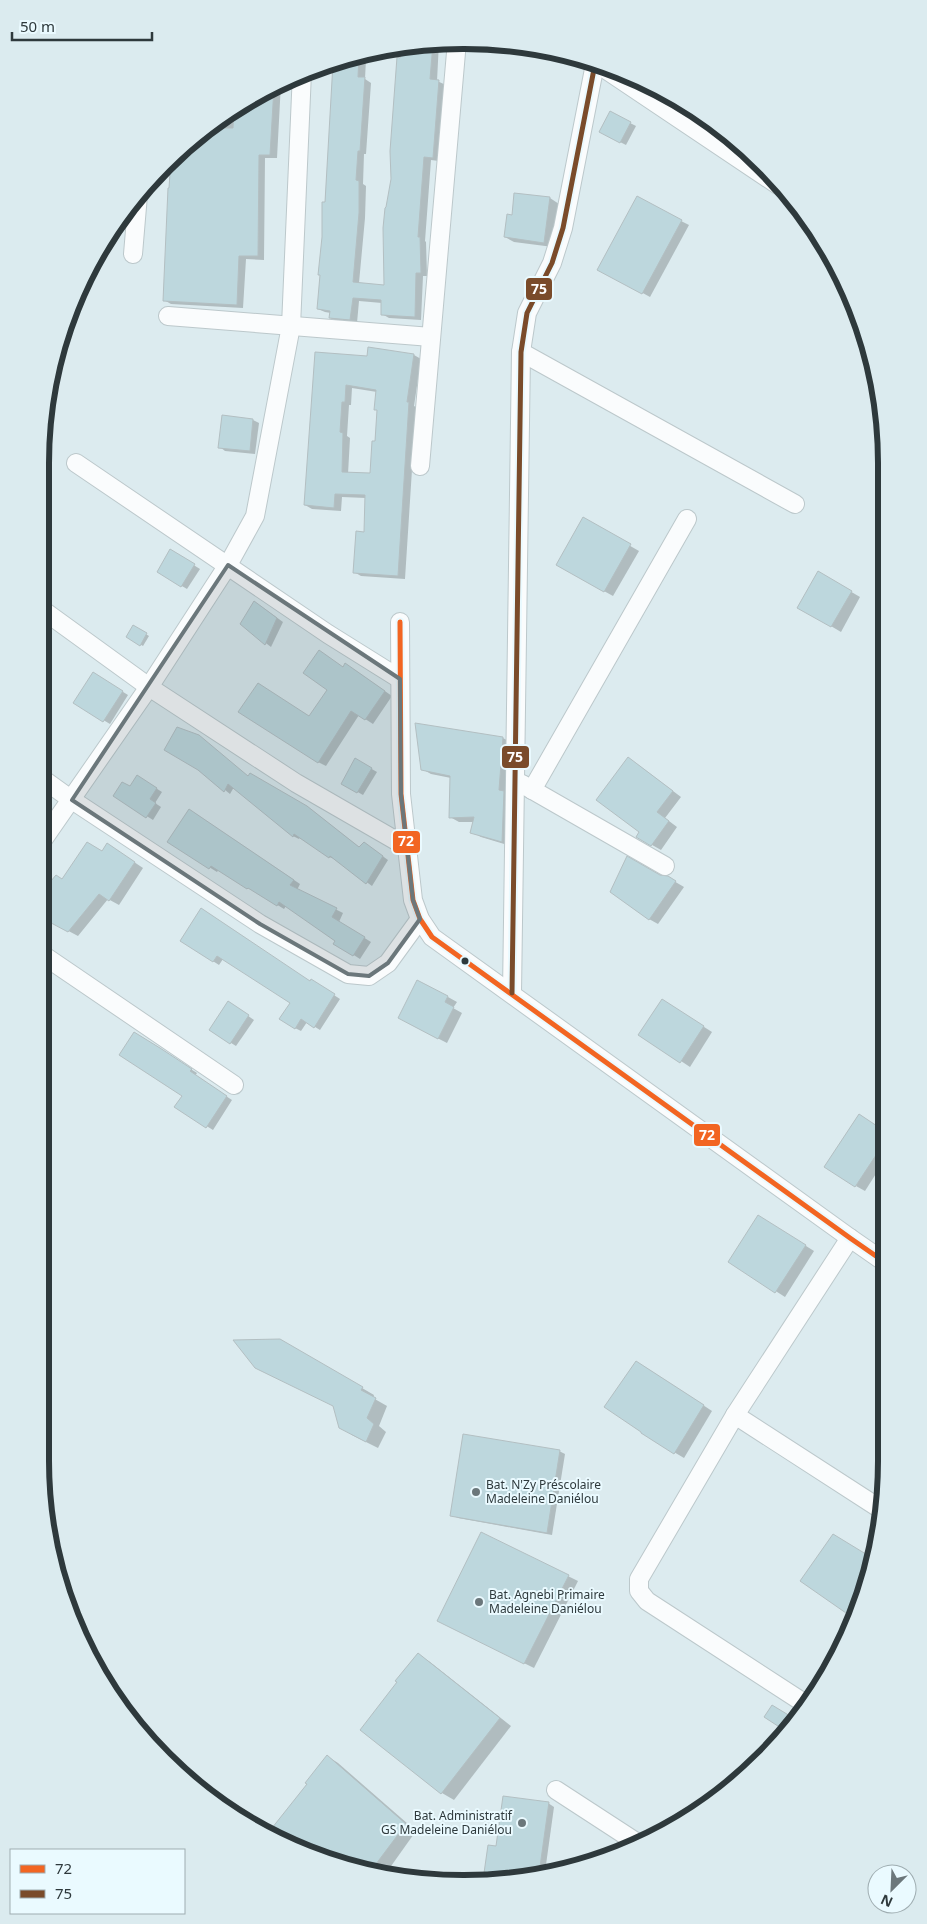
<svg xmlns="http://www.w3.org/2000/svg" width="927" height="1924" viewBox="0 0 927 1924" font-family="'Noto Sans',sans-serif">
	<rect width="100%" height="100%" fill="#dcebef"/>
	<g fill="#0003" fill-rule="evenodd">
		<path d="M439,42L437,81L446,85L439,161L431,160L425,241L426,242L427,276H423L421,320L389,318L382,314V303L359,301L357,323L337,321L330,318L331,313L325,312L318,309L334,69L326,65L362,54V58L366,59L365,79L371,83L366,154H364L363,184L366,186L365,218L359,283L385,286L402,46Z"/>
		<path d="M281,83L277,158H265L264,260L246,259L243,308L171,304L164,300L171,158L228,112H242V104Z"/>
		<path d="M630,123L636,126L626,145L606,135Z"/>
		<path d="M550,198L559,204L553,247L514,242L505,237Z"/>
		<path d="M133,202L131,224L117,222Z"/>
		<path d="M681,221L689,225L650,297L599,269Z"/>
		<path d="M369,348L414,355L421,359L414,406L416,407L405,579L361,576L354,572L365,533L366,498L342,497L341,511L312,509L305,505L316,354L368,357ZM352,388L377,392L378,410L372,475L348,474L350,438L347,436L349,405H351Z"/>
		<path d="M223,417L253,420L259,423L255,454L225,451L220,447Z"/>
		<path d="M583,519L639,551L613,596L557,565Z"/>
		<path d="M171,551L200,569L187,589L158,572Z"/>
		<path d="M819,573L860,597L841,632L799,607Z"/>
		<path d="M255,602L283,622L271,647L241,624Z"/>
		<path d="M134,627L149,636L143,646L128,637Z"/>
		<path d="M343,668L353,669L392,696L373,724L359,715L326,766L318,762L310,717Z"/>
		<path d="M94,674L128,695L110,724L75,703Z"/>
		<path d="M503,738L512,743L511,846L481,837L472,832L474,822H459L450,817L451,778L431,774L422,769Z"/>
		<path d="M356,760L377,772L363,795L342,783Z"/>
		<path d="M637,764L681,797L665,818L677,827L661,850L638,837L640,831Z"/>
		<path d="M199,769L249,777L250,774L313,811L360,848L370,847L388,860L372,886L335,859L329,857L300,837L299,839L293,836L234,787L230,794Z"/>
		<path d="M143,780L162,792L155,803L161,807L153,820L115,796Z"/>
		<path d="M196,814L300,884L297,890L343,913L339,922L371,942L360,959L335,943L336,941L286,906L284,909L219,869L217,872L169,842Z"/>
		<path d="M116,850L143,868L119,905L108,899L78,936L40,916L63,881L102,852Z"/>
		<path d="M659,876L667,877L684,887L658,924L649,919Z"/>
		<path d="M182,941L317,984L340,999L320,1030L307,1022L301,1031L295,1028L292,1003L223,959L219,965Z"/>
		<path d="M448,997L457,1002L453,1008L462,1013L447,1043L408,1023Z"/>
		<path d="M234,1006L254,1020L236,1046L210,1030Z"/>
		<path d="M671,1006L712,1032L690,1067L681,1061Z"/>
		<path d="M134,1034L197,1073L195,1076L232,1100L213,1130L176,1107L184,1095Z"/>
		<path d="M886,1132V1158L865,1191L856,1186Z"/>
		<path d="M768,1222L814,1251L785,1297L730,1262Z"/>
		<path d="M280,1340L374,1395L373,1398L387,1406L379,1426L386,1432L378,1448L352,1435L334,1406Z"/>
		<path d="M645,1367L712,1411L684,1458L642,1433Z"/>
		<path d="M559,1451L565,1454L552,1535L458,1518L452,1515Z"/>
		<path d="M482,1534L578,1581L534,1668L448,1626Z"/>
		<path d="M834,1536L874,1560L855,1621L846,1615L847,1612Z"/>
		<path d="M418,1655L430,1662L511,1726L454,1800L442,1793Z"/>
		<path d="M327,1756L338,1763L416,1831L384,1876L272,1835Z"/>
		<path d="M548,1803L554,1807L545,1872L521,1880L491,1875L486,1872L497,1847Z"/>
	</g>
	<g fill="#bdd7dd" stroke="#b3bfc2" fill-rule="evenodd">
		<path d="M433,43L430,79L439,80L433,158L424,157L418,237H420L421,273H416L415,317L381,315V300L353,298L350,320L329,318L330,311L317,309L320,275H318L322,237V202H325L333,63L359,55L358,77H365L360,151H358L356,180L359,181V213L353,282L384,285L383,228L385,208L386,207L391,179L390,151L397,57L400,58L401,46Z"/>
		<path d="M274,87L270,155H259L258,256H239L237,305L163,301L168,188H169L171,158L209,128H233L234,108Z"/>
		<path d="M610,111L631,122L620,143L599,132Z"/>
		<path d="M514,193L550,197L544,243L504,237L507,214L512,215Z"/>
		<path d="M637,196L682,220L642,294L597,270Z"/>
		<path d="M368,347L414,354L407,402H409L398,576L353,573L356,531L364,532L365,495L335,494L334,508L304,505L315,352L367,356ZM346,385L376,390L374,410H377L375,441H372L370,473L342,472L343,433L340,432L342,402H345Z"/>
		<path d="M222,415L253,419L250,451L218,448Z"/>
		<path d="M583,517L631,544L604,592L556,565Z"/>
		<path d="M170,549L195,564L181,587L157,572Z"/>
		<path d="M818,571L852,591L831,627L797,608Z"/>
		<path d="M254,601L277,618L265,645L240,624Z"/>
		<path d="M133,625L147,633L140,646L126,637Z"/>
		<path d="M319,650L343,667L345,663L385,691L365,720L351,711L318,763L238,712L258,683L309,716L327,690L303,673Z"/>
		<path d="M93,672L123,691L103,722L73,703Z"/>
		<path d="M415,723L503,737L499,790L504,791L502,842L470,833L474,817L449,818L450,776L421,770Z"/>
		<path d="M177,727L199,735L248,776L250,773L307,806L359,847L364,842L383,856L366,884L330,856L329,858L294,834L293,837L228,784L224,792L198,770L164,750Z"/>
		<path d="M628,757L673,791L657,812L669,821L651,846L636,837L639,832L596,800Z"/>
		<path d="M355,758L372,768L357,793L341,784Z"/>
		<path d="M137,775L157,788L150,799L156,803L146,818L113,796L122,782L130,786Z"/>
		<path d="M189,809L294,880L290,885L337,908L332,917L365,937L353,956L333,944L335,941L279,902L277,906L248,888L247,889L211,866L209,869L167,842Z"/>
		<path d="M87,842L102,851L107,843L135,862L109,901L99,894L68,932L40,917V894L56,875L62,879Z"/>
		<path d="M627,856L660,875L668,876L676,881L649,920L610,892Z"/>
		<path d="M201,908L310,981L311,979L335,994L314,1028L301,1019L295,1029L279,1019L290,1003L217,956L213,962L180,941Z"/>
		<path d="M417,980L448,996L445,1002L454,1007L438,1039L398,1018Z"/>
		<path d="M662,999L704,1026L680,1063L638,1035Z"/>
		<path d="M228,1001L249,1015L230,1044L209,1030Z"/>
		<path d="M134,1032L160,1048L192,1069L190,1071L227,1096L206,1128L174,1107L182,1096L119,1055Z"/>
		<path d="M859,1114L886,1132V1140L855,1187L824,1167Z"/>
		<path d="M758,1215L806,1245L775,1293L728,1262Z"/>
		<path d="M280,1339L363,1387L361,1390L376,1398L367,1418L374,1424L366,1442L339,1428L333,1406L255,1368L233,1340Z"/>
		<path d="M636,1361L704,1405L674,1454L641,1433V1432L604,1407Z"/>
		<path d="M463,1434L560,1450L547,1533L450,1516Z"/>
		<path d="M481,1532L569,1575L524,1664L437,1621Z"/>
		<path d="M833,1534L874,1559L856,1620L800,1581Z"/>
		<path d="M418,1653L500,1718L441,1794L360,1730L397,1682L395,1681Z"/>
		<path d="M772,1705L795,1719L787,1732L764,1717Z"/>
		<path d="M327,1755L406,1824L370,1872L268,1833L307,1784L305,1783Z"/>
		<path d="M503,1796L549,1802L539,1874L525,1879L484,1873L488,1845L496,1846Z"/>
	</g>
	<g fill="none" stroke-linecap="round" stroke-linejoin="round">
		<g stroke="#bcc8cb" stroke-width="20">
			<g id="street">
				<path d="M596,63L778,185"/>
				<path d="M133,254L138,195"/>
				<path d="M168,316L431,337"/>
				<path d="M521,352L795,504"/>
				<path d="M76,463L328,634L400,679"/>
				<path d="M420,466L457,41"/>
				<path d="M40,608L149,687L296,783L407,847"/>
				<path d="M400,622L401,794L413,900L420,919L432,937L850,1238L886,1263"/>
				<path d="M40,777L72,800L260,924L348,974L369,976L388,963L420,919"/>
				<path d="M522,784L665,866"/>
				<path d="M532,790L687,519"/>
				<path d="M40,844L149,687L228,565L255,516L291,326L302,72"/>
				<path d="M40,953L234,1085"/>
				<path d="M512,993L521,352L527,313L552,263L563,228L595,64L593,62"/>
				<path d="M735,1415L882,1510"/>
				<path d="M804,1703L647,1601L639,1591V1579L735,1415L850,1238"/>
				<path d="M556,1790L639,1844"/>
			</g>
		</g>
		<use href="#street" stroke="#fafcfd" stroke-width="18"/>
		<g stroke="#eafaff" stroke-width="9">
			<path id="bus-1" d="M400,622L401,794L413,900L420,919L432,937L850,1238L886,1263"/>
		</g>
		<g stroke="#eafaff" stroke-width="9">
			<path id="bus-2" d="M512,993L521,352L527,313L552,263L563,228L595,64L593,62"/>
		</g>
		<use href="#bus-1" stroke="#f26522" stroke-width="5"/>
		<use href="#bus-2" stroke="#7a4b2a" stroke-width="5"/>
	</g>
	<path fill="#6b777b" fill-opacity="0.2" stroke="#6b777b" stroke-width="4" stroke-linejoin="round" d="M228,565L400,679L401,794L413,900L420,919L388,963L369,976L348,974L260,924L72,800Z"/>
	<circle fill="#2e393c" stroke="#eafaff" stroke-width="2" cx="465" cy="961" r="4.5"/>
	<g fill="#6b777b" stroke="#eafaff" stroke-width="2">
		<circle cx="476" cy="1492" r="5"/>
		<circle cx="479" cy="1602" r="5"/>
		<circle cx="522" cy="1823" r="5"/>
	</g>
	<g text-anchor="middle" stroke-width="4" stroke-linejoin="round" paint-order="stroke">
		<g font-size="12" fill="#2e393c" stroke="#eafaff" text-anchor="start">
			<text x="486" y="1489">Bat. N'Zy Préscolaire<tspan x="486" dy="14">Madeleine Daniélou</tspan></text>
			<text x="489" y="1599">Bat. Agnebi Primaire<tspan x="489" dy="14">Madeleine Daniélou</tspan></text>
			<text x="512" y="1820" text-anchor="end">Bat. Administratif<tspan x="512" dy="14">GS Madeleine Daniélou</tspan></text>
		</g>
	</g>
	<path d="M0 0H927V1924H0ZM463 49H464A414 414 0 0 1 878 463V1461A414 414 0 0 1 464 1875H463A414 414 0 0 1 49 1461V463A414 414 0 0 1 463 49Z" fill="#dbebef" fill-rule="evenodd"/>
	<path fill="none" stroke="#2e393c" stroke-width="6" d="M463 49H464A414 414 0 0 1 878 463V1461A414 414 0 0 1 464 1875H463A414 414 0 0 1 49 1461V463A414 414 0 0 1 463 49Z"/>
	<g stroke="#eafaff" stroke-width="2">
		<rect x="525" y="277" width="28" height="24" rx="5" fill="#7a4b2a"/>
		<rect x="501" y="745" width="29" height="24" rx="5" fill="#7a4b2a"/>
		<rect x="392" y="830" width="29" height="24" rx="5" fill="#f26522"/>
		<rect x="693" y="1123" width="28" height="24" rx="5" fill="#f26522"/>
	</g>
	<g font-size="14" text-anchor="middle" font-weight="bold" fill="#fff">
		<text x="539" y="294">75</text>
		<text x="515" y="762">75</text>
		<text x="406" y="846">72</text>
		<text x="707" y="1140">72</text>
	</g>
	<rect x="10" y="1849" width="175" height="65" fill="#eafaff" stroke="#9fadb1"/>
	<rect x="20" y="1865" width="25" height="8" fill="#f26522" stroke="#9fadb1"/>
	<text x="55" y="1874" font-size="15" fill="#2e393c">72</text>
	<rect x="20" y="1890" width="25" height="8" fill="#7a4b2a" stroke="#9fadb1"/>
	<text x="55" y="1899" font-size="15" fill="#2e393c">75</text>
	<g transform="translate(892 1889) rotate(204)"><circle r="24" fill="#eafaff" stroke="#9fadb1"/>
	<path d="M0-4L9 19L0 12L-9 19Z" fill="#6b777b"/>
	<text y="-8" font-size="14" font-weight="bold" text-anchor="middle" fill="#2e393c">N</text>
	</g>
	<path d="M12 32v8h140v-8" fill="none" stroke="#2e393c" stroke-width="2.5"/>
	<text x="20" y="32" font-size="15" fill="#2e393c" stroke="#eafaff" stroke-width="4" paint-order="stroke">50 m</text>
</svg>
